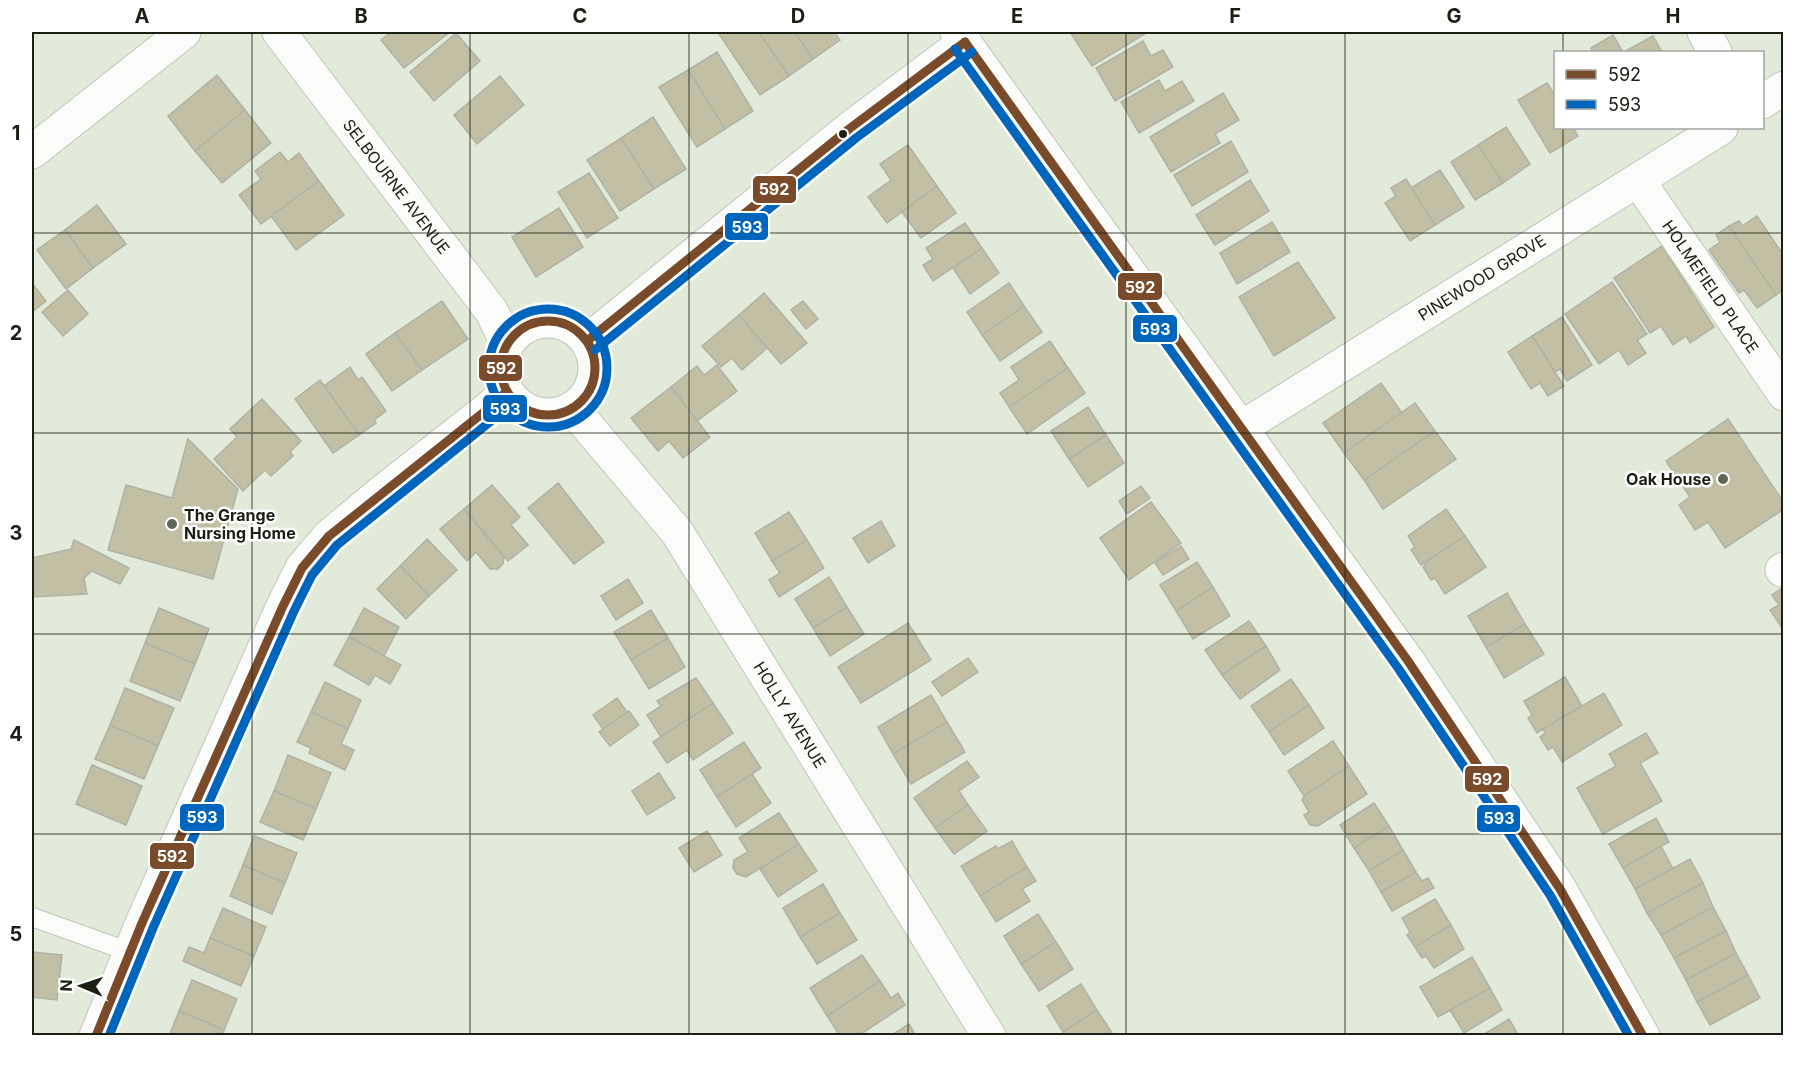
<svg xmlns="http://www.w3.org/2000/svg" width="1815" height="1067" viewBox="0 0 1815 1067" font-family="Inter,sans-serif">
	<rect width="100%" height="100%" fill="#e2ead9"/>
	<g fill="#c2bfa4" stroke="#b0b2a5" stroke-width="1.5">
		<path d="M391,32H450L404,68L381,40Z"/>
		<path d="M723,32H759L789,76L760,95L719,34Z"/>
		<path d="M759,32H795L813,59L789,76Z"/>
		<path d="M795,32H834L840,40L813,59Z"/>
		<path d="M1070,32H1148L1092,66Z"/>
		<path d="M456,33L480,61L434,101L410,72Z"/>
		<path d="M1613,35L1623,52H1593L1591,48Z"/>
		<path d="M1653,36L1662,52H1624Z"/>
		<path d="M1143,41L1151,56L1163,50L1173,67L1115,101L1096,68Z"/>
		<path d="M717,52L753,111L725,129L688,70Z"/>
		<path d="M688,70L725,129L697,147L659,87Z"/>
		<path d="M217,75L245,110L195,151L168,116Z"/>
		<path d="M500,76L524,105L477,144L454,115Z"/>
		<path d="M1159,80L1165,91L1182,81L1194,101L1139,133L1121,102Z"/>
		<path d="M1547,83L1556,97V128H1573L1578,136L1550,153L1518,100Z"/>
		<path d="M1223,93L1239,120L1215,134L1220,143L1171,172L1150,137Z"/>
		<path d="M245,110L271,143L222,183L195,151Z"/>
		<path d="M653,117L686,169L654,189L621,138Z"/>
		<path d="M1506,127L1530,164L1503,183L1478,145Z"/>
		<path d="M621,138L654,189L620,211L587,160Z"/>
		<path d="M1231,141L1248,172L1192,206L1174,175Z"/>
		<path d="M908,145L937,186L887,223L868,197L891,180L880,164Z"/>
		<path d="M1478,145L1503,183L1475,200L1451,162Z"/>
		<path d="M280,152L288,162L299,153L319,181L261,224L239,195L261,179L255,171Z"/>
		<path d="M1440,170L1464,207L1435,225L1411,188Z"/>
		<path d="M589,173L618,218L587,238L558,192Z"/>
		<path d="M1406,179L1435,225L1410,241L1385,203L1396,196L1391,188Z"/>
		<path d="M1250,180L1269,211L1215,245L1196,215Z"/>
		<path d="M319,181L344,215L296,250L271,216Z"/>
		<path d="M937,186L956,213L921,238L902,212Z"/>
		<path d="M97,205L126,244L93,268L65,230Z"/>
		<path d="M559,208L583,247L536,277L512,237Z"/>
		<path d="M1757,216L1784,256V289L1776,295L1729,226L1739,221L1742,226Z"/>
		<path d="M1272,222L1290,252L1237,284L1220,253Z"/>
		<path d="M965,223L982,248L933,281L923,265L933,259L926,248Z"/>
		<path d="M1729,226L1776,295L1757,308L1744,290L1739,293L1709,250L1720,242L1716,235Z"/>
		<path d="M65,230L93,268L66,289L37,250Z"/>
		<path d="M1662,246L1714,327L1690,343L1686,336L1673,345L1661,326L1650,333L1614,278Z"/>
		<path d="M982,248L999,273L970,294L953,268Z"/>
		<path d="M1298,262L1335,318L1274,356L1239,297Z"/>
		<path d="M1612,282L1647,334L1637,340L1646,353L1628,365L1619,350L1599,364L1565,314Z"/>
		<path d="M32,283L46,301L32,312Z"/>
		<path d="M1009,283L1024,306L982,335L967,312Z"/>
		<path d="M68,290L88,314L63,336L42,312Z"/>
		<path d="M764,293L807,343L781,364L739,315Z"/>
		<path d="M442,301L468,339L422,370L395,333Z"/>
		<path d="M803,301L818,319L806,329L791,310Z"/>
		<path d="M1024,306L1042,332L1000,361L982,335Z"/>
		<path d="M739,315L767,348L742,370L732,358L721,367L702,346Z"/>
		<path d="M1562,317L1592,365L1567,381L1560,369L1555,372L1532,336Z"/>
		<path d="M395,333L422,370L392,391L366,354Z"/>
		<path d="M1532,336L1564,386L1548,396L1540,383L1531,389L1508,352Z"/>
		<path d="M1050,341L1068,368L1009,407L1000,393L1019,380L1011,367Z"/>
		<path d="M717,365L737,391L697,421L671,387L697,366L704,375Z"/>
		<path d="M350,367L358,380L362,377L386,411L374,420L376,423L359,435L324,386Z"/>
		<path d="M1068,368L1085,393L1027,434L1009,407Z"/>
		<path d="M320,380L359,435L333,453L295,399Z"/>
		<path d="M1381,383L1402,413L1344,453L1323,423Z"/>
		<path d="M671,387L710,437L683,458L669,441L658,451L631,418Z"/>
		<path d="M262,399L301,441L290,452L293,456L271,476L265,470L243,491L214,459L237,437L230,429Z"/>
		<path d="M1415,403L1435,431L1364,480L1344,453Z"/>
		<path d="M1088,407L1106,435L1069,459L1051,431Z"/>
		<path d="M1728,419L1784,503V509L1725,548L1708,522L1695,530L1679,505L1690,497L1666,461Z"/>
		<path d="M1435,431L1456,459L1383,509L1364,480Z"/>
		<path d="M1106,435L1124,463L1088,487L1069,459Z"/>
		<path d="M188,439L238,489L213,579L108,550L126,485L172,498Z"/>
		<path d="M558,483L604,542L574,564L528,508Z"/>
		<path d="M492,485L520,517L511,525L528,545L508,561L464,509Z"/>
		<path d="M1141,486L1150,498L1127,514L1119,501Z"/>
		<path d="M1151,502L1181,543L1129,580L1100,538Z"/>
		<path d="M464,509L504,557L503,564L498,569H490L476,552L467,561L440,529Z"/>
		<path d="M1446,509L1465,536L1421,565L1411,550L1415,547L1408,536Z"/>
		<path d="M789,512L807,540L772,561L755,533Z"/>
		<path d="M881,521L895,546L868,563L853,538Z"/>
		<path d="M1465,536L1486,567L1445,594L1435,578L1431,580L1423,567L1426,565L1424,563Z"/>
		<path d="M427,539L457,570L429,596L400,566Z"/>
		<path d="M74,540L129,568L120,584L92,571L84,578L87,594L32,597V558L71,549Z"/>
		<path d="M807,540L824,568L779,597L769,580L780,573L772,561Z"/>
		<path d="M1181,546L1189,559L1163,575L1155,563Z"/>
		<path d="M1197,562L1213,587L1176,611L1160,585Z"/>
		<path d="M400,566L429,596L406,619L377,589Z"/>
		<path d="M829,577L847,607L813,628L795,599Z"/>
		<path d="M628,579L643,603L616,620L601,596Z"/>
		<path d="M1213,587L1230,616L1193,639L1176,611Z"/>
		<path d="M1784,587V631L1770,610L1779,605L1772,595Z"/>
		<path d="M1507,593L1525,624L1486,647L1468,616Z"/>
		<path d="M847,607L864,634L830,656L813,628Z"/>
		<path d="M159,608L209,629L195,664L145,643Z"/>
		<path d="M364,608L399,627L384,656L349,637Z"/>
		<path d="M651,610L668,638L631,660L614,632Z"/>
		<path d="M1249,621L1266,646L1222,675L1205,650Z"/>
		<path d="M908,623L931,660L861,703L838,667Z"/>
		<path d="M1525,624L1544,654L1504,678L1486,647Z"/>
		<path d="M349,637L401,665L390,684L375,675L369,685L334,665Z"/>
		<path d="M668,638L685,667L649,689L631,660Z"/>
		<path d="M145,643L195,664L180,701L130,681Z"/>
		<path d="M1266,646L1280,670L1240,699L1222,675Z"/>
		<path d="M968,658L978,672L942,696L932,682Z"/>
		<path d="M1565,677L1582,706L1537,733L1528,718L1532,715L1524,701Z"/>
		<path d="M696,678L713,703L661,737L647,715L661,706L657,701Z"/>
		<path d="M1291,679L1309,705L1269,732L1251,706Z"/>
		<path d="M325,682L361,700L348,729L311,712Z"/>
		<path d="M125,688L174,708L158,746L110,725Z"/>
		<path d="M1604,693L1622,725L1562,762L1553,747L1548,750L1540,737L1545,733L1543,729Z"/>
		<path d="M931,695L947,722L893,754L878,727Z"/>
		<path d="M617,698L627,712L603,729L593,715Z"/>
		<path d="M713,703L733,733L693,760L687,750L667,763L653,742Z"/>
		<path d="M1309,705L1324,728L1284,755L1269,732Z"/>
		<path d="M629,711L639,725L610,746L599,732Z"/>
		<path d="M311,712L348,729L341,744L354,750L345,770L309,753L311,748L297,742Z"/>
		<path d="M947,722L965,752L911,784L893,754Z"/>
		<path d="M110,725L158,746L144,779L95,759Z"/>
		<path d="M1646,733L1658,753L1640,763L1662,801L1603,834L1577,788L1616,766L1609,754Z"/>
		<path d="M1333,741L1349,766L1304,796L1288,771Z"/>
		<path d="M744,742L761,768L717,797L700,770Z"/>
		<path d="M288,755L331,773L316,809L274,791Z"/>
		<path d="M967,761L979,777L959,791L968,805L935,828L914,798Z"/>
		<path d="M92,765L142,786L126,825L76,804Z"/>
		<path d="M1349,766L1367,794L1318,826L1310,825L1304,815L1309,812L1302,800L1304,796Z"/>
		<path d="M659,773L675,798L647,815L632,791Z"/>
		<path d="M752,774L771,803L736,827L717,797Z"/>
		<path d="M274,791L316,809L303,840L260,822Z"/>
		<path d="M1374,803L1389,826L1354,848L1340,825Z"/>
		<path d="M968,805L987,831L954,854L935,828Z"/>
		<path d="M779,813L799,844L746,877L737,874L733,868L734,860L748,852L739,838Z"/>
		<path d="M1656,818L1669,842L1623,868L1609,844Z"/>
		<path d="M1389,826L1403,850L1369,871L1354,848Z"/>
		<path d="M707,831L722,855L694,872L679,848Z"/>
		<path d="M254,836L297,853L285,883L243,865Z"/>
		<path d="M1012,841L1027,867L980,896L961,866L996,846L998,849Z"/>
		<path d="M799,844L817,871L778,897L760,869Z"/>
		<path d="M1661,846L1673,869L1635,889L1623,868Z"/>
		<path d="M1403,850L1416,872L1381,892L1369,871Z"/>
		<path d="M1690,859L1703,883L1647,913L1635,889Z"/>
		<path d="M243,865L285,883L272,914L230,896Z"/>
		<path d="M1027,867L1036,881L1022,889L1030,901L996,922L980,896Z"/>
		<path d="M1416,872L1422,881L1428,878L1434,888L1392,911L1381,892Z"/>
		<path d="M1703,883L1713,907L1661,935L1647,913Z"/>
		<path d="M823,884L840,913L800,937L783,908Z"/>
		<path d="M1435,899L1451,925L1415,947L1407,935L1410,932L1402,918Z"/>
		<path d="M1713,907L1726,931L1674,958L1661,935Z"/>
		<path d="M223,908L266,927L254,956L210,938Z"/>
		<path d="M840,913L857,940L817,964L800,937Z"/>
		<path d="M1038,914L1056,942L1021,964L1004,936Z"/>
		<path d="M1451,925L1464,949L1434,968L1426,956L1422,958L1415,947Z"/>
		<path d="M1726,931L1736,953L1686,980L1674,958Z"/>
		<path d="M210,938L254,956L241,986L183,961L189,947L204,953Z"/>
		<path d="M1056,942L1073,969L1039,991L1021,964Z"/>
		<path d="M32,952L62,955L57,1000L32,997Z"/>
		<path d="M1736,953L1748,975L1697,1002L1686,980Z"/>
		<path d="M862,955L880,981L827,1016L810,988Z"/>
		<path d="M1472,957L1490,988L1438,1017L1420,987Z"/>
		<path d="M1748,975L1760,998L1710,1025L1697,1002Z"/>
		<path d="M192,980L237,999L224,1030L179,1011Z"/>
		<path d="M880,981L891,998L898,993L905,1005L858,1036H840L827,1016Z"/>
		<path d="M1081,984L1097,1010L1063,1032L1047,1006Z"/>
		<path d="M1490,988L1502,1010L1464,1033L1450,1010Z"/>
		<path d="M1097,1010L1114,1036H1065L1063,1032Z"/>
		<path d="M179,1011L224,1030L222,1036H169Z"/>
		<path d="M1509,1019L1519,1036H1481Z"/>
		<path d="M909,1024L916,1036H890Z"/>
	</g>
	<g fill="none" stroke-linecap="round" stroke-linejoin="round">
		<g stroke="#c0c6b9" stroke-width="20">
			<path id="service" d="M32,917L130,952"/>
		</g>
		<g stroke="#c0c6b9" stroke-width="35">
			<g id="minor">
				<path id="s1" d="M279,32L492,312L507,344"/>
				<path d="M1704,32L1715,52"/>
				<path d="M1762,102L1784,88"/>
				<path d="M32,152L184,32"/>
				<path id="s2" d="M1638,180L1784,394"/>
				<circle cx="548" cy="368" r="47"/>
				<path d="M587,341L849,129L965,42"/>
				<path id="s3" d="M573,409L677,532L989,1036"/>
				<path id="s4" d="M1241,428L1721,128"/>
				<path d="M1782,570L1784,569"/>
				<path d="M96,1036L142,923L283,606L302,568L329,536L382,492L489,408L506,392"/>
			</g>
		</g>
		<g stroke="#c0c6b9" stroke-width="35">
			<path id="secondary" d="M957,32L1408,661L1560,889L1643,1036"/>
		</g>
		<use href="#service" stroke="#fbfcf9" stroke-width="18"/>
		<use href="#minor" stroke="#fbfcf9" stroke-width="33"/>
		<use href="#secondary" stroke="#fbfcf9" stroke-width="33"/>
		<g stroke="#fff" stroke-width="14">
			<g id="bus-1">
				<path d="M965,42L1408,661L1560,889L1643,1036"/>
				<circle cx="548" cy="368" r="47"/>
				<path d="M587,341L849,129L965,42"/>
				<path d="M96,1036L142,923L283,606L302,568L329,536L489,408L506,392"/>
			</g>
		</g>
		<g stroke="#fff" stroke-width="14">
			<g id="bus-2">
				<path d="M955,49L1398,668L1550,895L1629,1036"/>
				<circle cx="548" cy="368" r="59"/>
				<path d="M595,350L856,138L972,52"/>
				<path d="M109,1036L153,928L294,611L312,575L337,545L496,417L514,401"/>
			</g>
		</g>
		<use href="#bus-1" stroke="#7a4b2a" stroke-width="9"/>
		<use href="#bus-2" stroke="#0065bd" stroke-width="9"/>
	</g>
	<path fill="none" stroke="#1a1e13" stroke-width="1.5" stroke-opacity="0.55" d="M252,32V1036M470,32V1036M689,32V1036M908,32V1036M1126,32V1036M1345,32V1036M1563,32V52M1563,128V1036M32,233H1784M32,433H1784M32,634H1784M32,834H1784"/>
	<circle fill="#1a1e13" stroke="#fff" stroke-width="2" cx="843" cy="134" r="5"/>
	<g fill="#606558" stroke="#fff" stroke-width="2">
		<circle cx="1723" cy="479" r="6"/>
		<circle cx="172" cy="524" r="6"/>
	</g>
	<g text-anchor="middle" stroke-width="5" stroke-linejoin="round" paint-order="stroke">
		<g font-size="16" fill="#1a1e13" stroke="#fff">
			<text dy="6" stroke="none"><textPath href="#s1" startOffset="194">SELBOURNE AVENUE</textPath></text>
			<text dy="6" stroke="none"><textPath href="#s4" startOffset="284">PINEWOOD GROVE</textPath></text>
			<text dy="6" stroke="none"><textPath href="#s2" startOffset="129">HOLMEFIELD PLACE</textPath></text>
			<text dy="6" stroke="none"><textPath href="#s3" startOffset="376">HOLLY AVENUE</textPath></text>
		</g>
		<g font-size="16" font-weight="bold" fill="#1a1e13" stroke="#fff" text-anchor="end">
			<text x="1711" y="485">Oak House</text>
			<text x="184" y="521" text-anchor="start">The Grange<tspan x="184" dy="18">Nursing Home</tspan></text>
		</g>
	</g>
	<g stroke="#fff" stroke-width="2">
		<rect x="752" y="175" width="45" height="29" rx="6" fill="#7a4b2a"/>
		<rect x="724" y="212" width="45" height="29" rx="6" fill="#0065bd"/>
		<rect x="1117" y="272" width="46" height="29" rx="6" fill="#7a4b2a"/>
		<rect x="1132" y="314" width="46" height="29" rx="6" fill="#0065bd"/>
		<rect x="478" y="354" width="45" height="28" rx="6" fill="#7a4b2a"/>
		<rect x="482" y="394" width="46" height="29" rx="6" fill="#0065bd"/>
		<rect x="1464" y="765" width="46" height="28" rx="6" fill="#7a4b2a"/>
		<rect x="179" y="803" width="46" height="29" rx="6" fill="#0065bd"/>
		<rect x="1476" y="804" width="45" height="29" rx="6" fill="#0065bd"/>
		<rect x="149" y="842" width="46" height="28" rx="6" fill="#7a4b2a"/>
	</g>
	<g font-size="16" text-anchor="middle" font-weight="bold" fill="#fff">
		<text x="774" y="195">592</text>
		<text x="747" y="233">593</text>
		<text x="1140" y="293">592</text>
		<text x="1155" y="335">593</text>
		<text x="501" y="374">592</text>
		<text x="505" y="415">593</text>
		<text x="1487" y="785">592</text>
		<text x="202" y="823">593</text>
		<text x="1499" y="824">593</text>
		<text x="172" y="862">592</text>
	</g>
	<rect width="1815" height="1067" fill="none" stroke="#ffffff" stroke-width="66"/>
	<rect x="1554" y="51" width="210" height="78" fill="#ffffff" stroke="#a3a5a1" stroke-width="1.5"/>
	<rect x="1566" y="70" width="30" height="9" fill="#7a4b2a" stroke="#a3a5a1" stroke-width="1.5"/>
	<text x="1608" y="81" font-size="18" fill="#1a1e13">592</text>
	<rect x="1566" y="100" width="30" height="9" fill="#0065bd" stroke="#a3a5a1" stroke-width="1.5"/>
	<text x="1608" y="111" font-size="18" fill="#1a1e13">593</text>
	<g transform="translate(81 986) rotate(272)" stroke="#ffffff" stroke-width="4.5" paint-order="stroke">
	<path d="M0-4.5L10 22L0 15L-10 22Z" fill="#1a1e13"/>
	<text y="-9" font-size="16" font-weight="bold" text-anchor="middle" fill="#1a1e13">N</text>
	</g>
	<rect x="33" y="33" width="1749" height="1001" fill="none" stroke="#1a1e13" stroke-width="2"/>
	<g font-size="20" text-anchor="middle" font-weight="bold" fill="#1a1e13">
		<text x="142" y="23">A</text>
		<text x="361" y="23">B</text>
		<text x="580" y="23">C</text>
		<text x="798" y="23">D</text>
		<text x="1017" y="23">E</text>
		<text x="1235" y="23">F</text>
		<text x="1454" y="23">G</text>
		<text x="1673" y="23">H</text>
		<text x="16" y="140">1</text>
		<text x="16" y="340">2</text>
		<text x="16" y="540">3</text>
		<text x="16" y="741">4</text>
		<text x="16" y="941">5</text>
	</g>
</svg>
